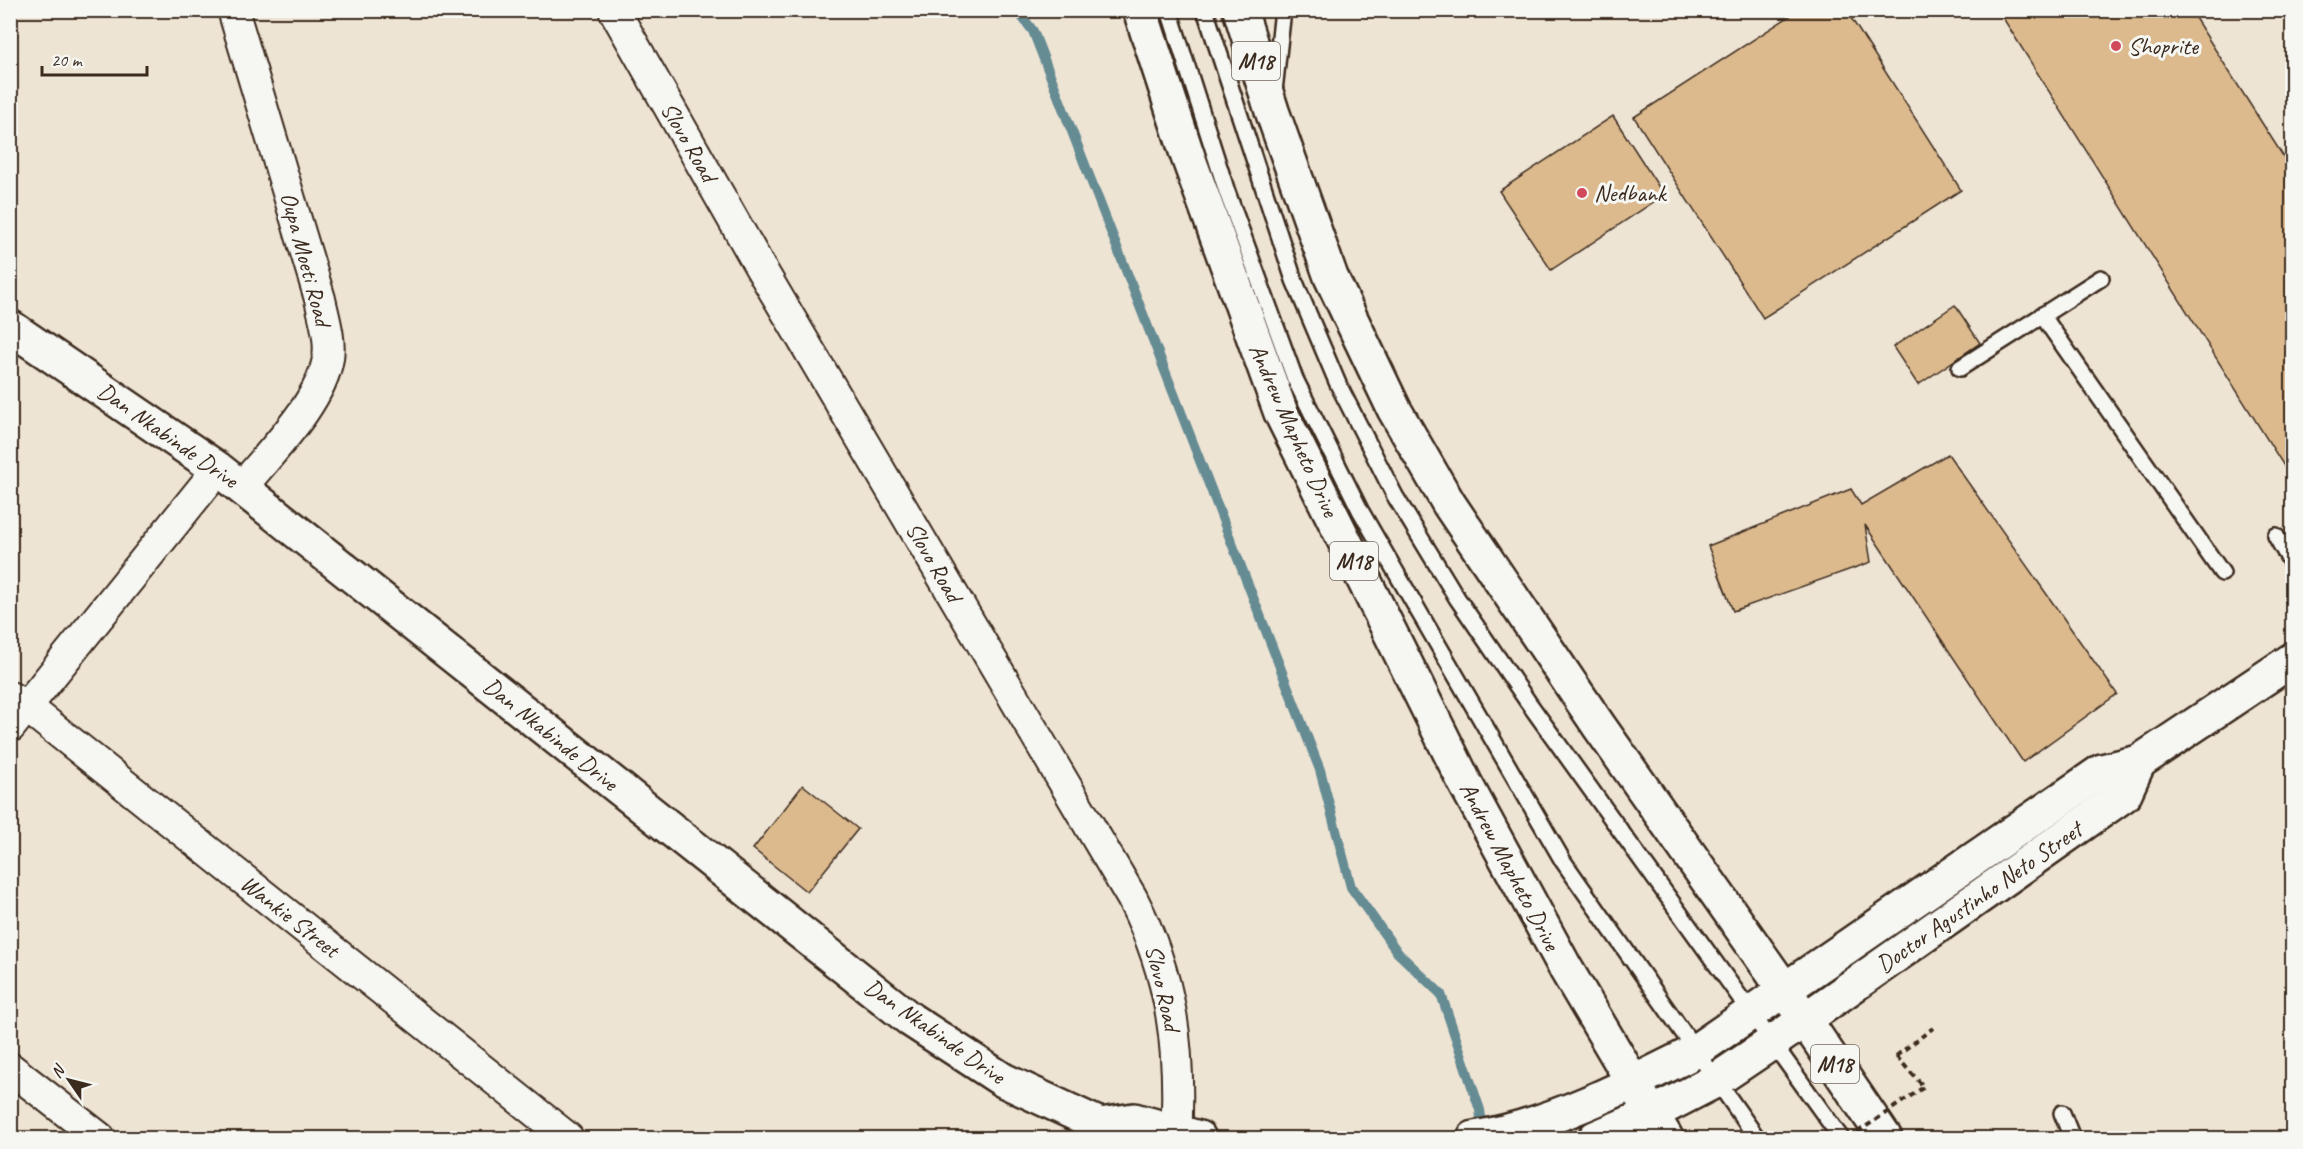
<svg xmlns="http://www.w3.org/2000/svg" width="2303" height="1149" viewBox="0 0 2303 1149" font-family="Caveat,sans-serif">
	<rect width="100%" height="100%" fill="#eee4d4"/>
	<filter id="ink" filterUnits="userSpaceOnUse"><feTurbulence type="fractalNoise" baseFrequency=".0167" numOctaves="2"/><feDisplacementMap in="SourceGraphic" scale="12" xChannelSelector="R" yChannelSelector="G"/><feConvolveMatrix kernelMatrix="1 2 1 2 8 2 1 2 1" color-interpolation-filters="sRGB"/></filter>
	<g filter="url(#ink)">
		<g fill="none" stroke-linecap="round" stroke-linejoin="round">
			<path stroke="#658b93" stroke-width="10" d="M1017,10L1033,31L1320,770L1351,887L1398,953L1441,994L1480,1110L1483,1132"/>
		</g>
		<g fill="#dcba8e" stroke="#3b2a1e" stroke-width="1.5">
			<path d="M1799,10H1846L1961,190L1763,318L1634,117Z"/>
			<path d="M1998,10H2190L2292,170V479Z"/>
			<path d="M1613,116L1664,195L1551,270L1499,191Z"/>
			<path d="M1955,305L1980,343L1918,385L1893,347Z"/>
			<path d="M1948,454L2117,694L2023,762L1865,525L1871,562L1733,611L1708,546L1851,489L1861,505Z"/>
			<path d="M803,785L858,829L807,892L753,849Z"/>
		</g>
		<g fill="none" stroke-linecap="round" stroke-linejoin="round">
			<g stroke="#3b2a1e" stroke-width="20">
				<g id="service">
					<path d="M1169,10L1227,192L1295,379L1360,510L1563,861L1757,1138"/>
					<path d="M1205,10L1294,280L1338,384L1395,496L1457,598L1528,702L1841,1138"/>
					<path d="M1274,91L1283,10"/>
					<path d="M2042,315L2222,573"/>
					<path d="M1960,368L2101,278"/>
					<path d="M2276,536L2292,564"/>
					<path d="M2062,1113L2072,1138"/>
				</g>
			</g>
			<g stroke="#3b2a1e" stroke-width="34">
				<g id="minor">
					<path d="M233,10L320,299C324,318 331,339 328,358C321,403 270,452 242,487"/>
					<path d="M614,10L760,267L1132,898C1173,978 1181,1050 1176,1138"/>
					<path d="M10,697L27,707L568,1138"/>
					<path d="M10,727L218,469"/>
					<path d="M10,1068L100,1138"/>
				</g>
			</g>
			<g stroke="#3b2a1e" stroke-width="38">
				<g id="tertiary">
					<path d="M10,327L218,469L911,1020L1003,1080L1100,1125L1115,1138"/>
					<path d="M1100,1125L1134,1120L1199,1138"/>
					<path d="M1474,1138C1547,1127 1629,1085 1694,1052L2102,771L2139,762L2292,660"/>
					<path d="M1595,1138L1651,1114L1715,1081L1773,1042L2124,795L2139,762"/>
				</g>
			</g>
			<g stroke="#3b2a1e" stroke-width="38">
				<g id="primary">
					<path d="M1140,10L1187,154L1281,413L1465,783L1566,969L1666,1138"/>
					<path d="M1240,10L1272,111L1331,277L1394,409L1449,504L1599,726L1784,989L1885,1138"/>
				</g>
			</g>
			<path stroke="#3b2a1e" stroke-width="4" stroke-dasharray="6 4.5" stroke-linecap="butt" d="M1896,1056L1933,1028"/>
			<use href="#service" stroke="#f6f6f2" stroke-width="15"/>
			<use href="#minor" stroke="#f6f6f2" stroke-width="30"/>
			<use href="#tertiary" stroke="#f6f6f2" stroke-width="33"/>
			<use href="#primary" stroke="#f6f6f2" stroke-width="33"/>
			<path stroke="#3b2a1e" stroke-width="4" stroke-dasharray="6 4.5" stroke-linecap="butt" d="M1849,1138L1924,1087L1896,1056"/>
		</g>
	</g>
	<g fill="#d1495b" stroke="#f6f6f2" stroke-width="2">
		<circle cx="2116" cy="46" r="6"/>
		<circle cx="1582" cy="193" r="6"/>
	</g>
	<g text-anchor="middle" stroke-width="6" stroke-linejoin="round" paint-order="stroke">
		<g fill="#f6f6f2" stroke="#73675e" stroke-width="1.5">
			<rect x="1232" y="42" width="48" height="38" rx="4.5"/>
			<rect x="1330" y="542" width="48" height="38" rx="4.5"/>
			<rect x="1811" y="1045" width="48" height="38" rx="4.5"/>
		</g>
		<g font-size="22" font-weight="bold" fill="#3b2a1e">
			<text x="1256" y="69">M18</text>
			<text x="1354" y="569">M18</text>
			<text x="1835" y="1072">M18</text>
		</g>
		<g font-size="24" fill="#3b2a1e" stroke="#f6f6f2" text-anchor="start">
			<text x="2128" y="54">Shoprite</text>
			<text x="1594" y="201">Nedbank</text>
		</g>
		<g font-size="24" fill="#3b2a1e" stroke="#f6f6f2">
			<text transform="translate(689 142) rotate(60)" y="8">Slovo Road</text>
			<text transform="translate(306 259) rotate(75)" y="8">Oupa Moeti Road</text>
			<text transform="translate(1294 430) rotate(66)" y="8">Andrew Mapheto Drive</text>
			<text transform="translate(168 435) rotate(35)" y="8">Dan Nkabinde Drive</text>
			<text transform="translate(934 562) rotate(60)" y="8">Slovo Road</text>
			<text transform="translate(551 734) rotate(39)" y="8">Dan Nkabinde Drive</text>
			<text transform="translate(1510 866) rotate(62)" y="8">Andrew Mapheto Drive</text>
			<text transform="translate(1979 897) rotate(-35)" y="8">Doctor Agustinho Neto Street</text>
			<text transform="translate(290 916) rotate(38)" y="8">Wankie Street</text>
			<text transform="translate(1163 988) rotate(77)" y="8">Slovo Road</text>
			<text transform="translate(935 1031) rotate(35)" y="8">Dan Nkabinde Drive</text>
		</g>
	</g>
	<rect width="2303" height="1149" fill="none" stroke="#f6f6f2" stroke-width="36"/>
	<rect x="18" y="18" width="2267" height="1113" fill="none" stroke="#3b2a1e" stroke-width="2" filter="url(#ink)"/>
	<g transform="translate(69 1080) rotate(305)" stroke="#f6f6f2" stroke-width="4.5" paint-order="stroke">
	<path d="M0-4.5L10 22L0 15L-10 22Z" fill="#3b2a1e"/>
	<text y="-9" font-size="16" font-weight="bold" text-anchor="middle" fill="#3b2a1e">N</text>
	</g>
	<path d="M42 66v9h105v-9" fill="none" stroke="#3b2a1e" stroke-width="3"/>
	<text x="51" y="66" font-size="18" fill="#3b2a1e" stroke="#f6f6f2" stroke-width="4.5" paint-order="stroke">20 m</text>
</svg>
